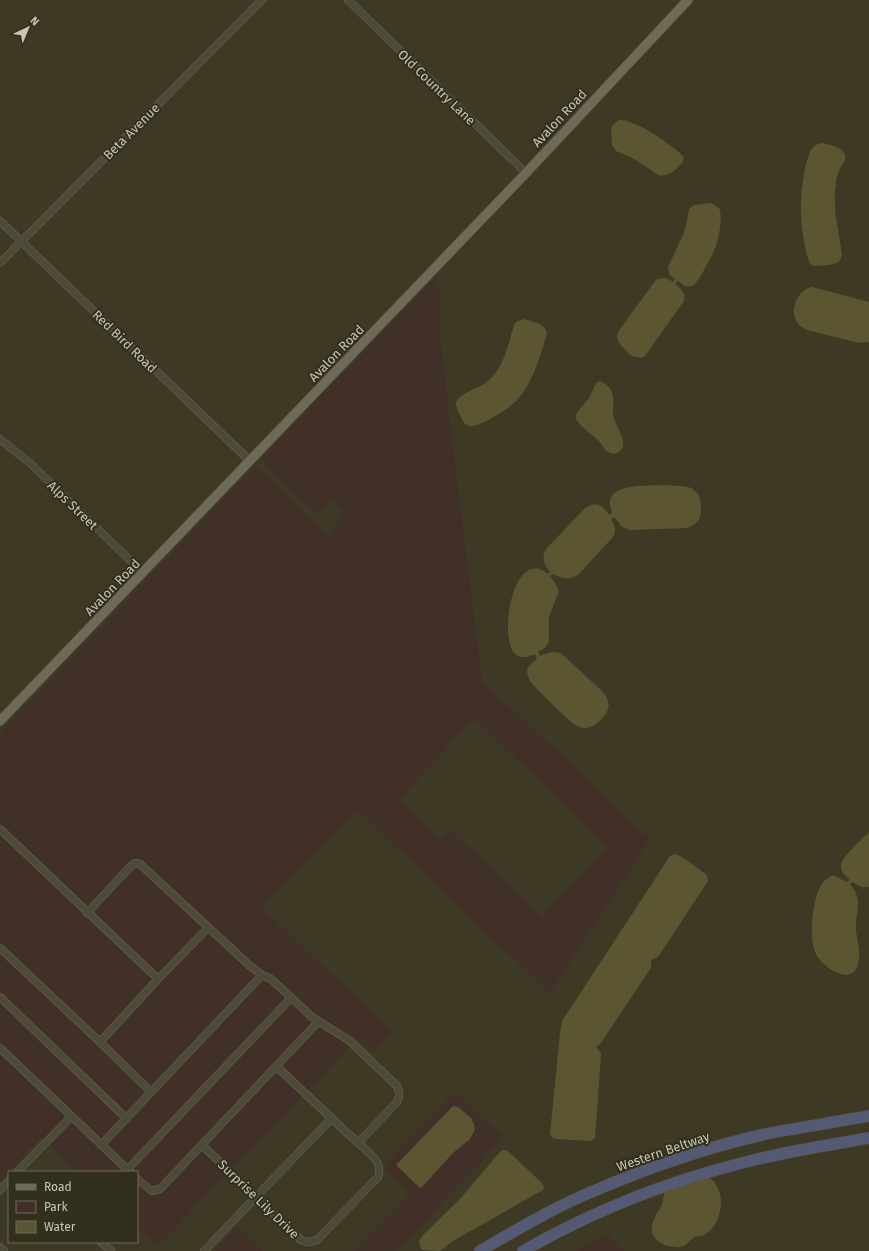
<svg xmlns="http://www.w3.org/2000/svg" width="869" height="1251" viewBox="0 0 869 1251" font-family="'Fira Sans',sans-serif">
	<rect width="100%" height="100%" fill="#3e3924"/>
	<g fill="#413028" fill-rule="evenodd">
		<path d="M434,278C442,294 441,310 439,327L452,439L482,681L650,839L550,993L357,810L262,908L392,1032L372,1053L370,1051L374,1047L373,1046L369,1050L357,1039L157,1247L137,1228V1172H78L42,1137L0,1182V733L255,466L330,537L344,510L333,499L318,514L282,482L262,458ZM474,719L609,847L542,917L449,829L439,839L398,800Z"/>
		<path d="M455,1092L504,1138L396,1251H354L410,1193L388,1172H386L385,1164Z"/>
		<path d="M237,1226L263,1251H214Z"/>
		<path d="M608,1235L624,1251H576Z"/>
	</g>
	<g fill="#5c5531">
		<path d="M619,120C634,118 672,145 682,155L684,157L683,162C676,169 669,178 658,175L642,164L630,157L616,151L614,148L612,144L611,128L613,125Z"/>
		<path d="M823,143C830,145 842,147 845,154C847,161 841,166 839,171C837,175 836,179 836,183C832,208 839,231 842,255C841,258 840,261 837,263C832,265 816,267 811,265C804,254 800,217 801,203C801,191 805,155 814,146C817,144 819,144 823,143Z"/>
		<path d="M711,203L719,208C723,215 719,238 716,246C713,254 700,279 694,285C687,289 683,285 678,281L675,284C681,289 686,292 684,301L645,356C634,362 624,350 618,341L617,335L618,332L655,281C661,276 667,278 673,282L675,279L669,274L668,267L683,235L686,225L689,209L694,205Z"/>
		<path d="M812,287L869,302V342L859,343L807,330C803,328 799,326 797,322C789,310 798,289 812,287Z"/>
		<path d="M523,319C533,322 546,323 547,334C541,352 536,372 526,388C523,393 519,398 515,402C508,409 478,428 470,426C464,425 462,420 460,415C459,412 456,408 456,404C456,394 480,388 487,382C504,368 508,345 514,325L516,322Z"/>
		<path d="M600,381C604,383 609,386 611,390C615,398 613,406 613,415C614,425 633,446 617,453C607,456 603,446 598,440C591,433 581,428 576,419V414L589,398L596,383Z"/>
		<path d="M638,486C650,486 686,483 694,490C701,495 701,502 701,510C701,520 696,525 687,528L630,530L622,527L614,517L611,519C615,525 617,531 613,537L580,573C571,581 563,579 553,574L550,576L557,586L559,591L549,617V641L546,647L538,652L540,656C548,653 553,650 562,654L603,692C607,697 610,702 608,709C605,719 590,732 579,727C571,724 537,690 530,681C524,669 528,666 537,659L535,654C529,656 524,659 518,656C496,646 512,544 548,574L550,572C544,564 541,558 546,549L585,508C596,501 603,505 609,515L612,513C604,491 621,488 638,486Z"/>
		<path d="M869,832V887H862L852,882L850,885C864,898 855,914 856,930C857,941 861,953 858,964C852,988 820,966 815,952C809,936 812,898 822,884C824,880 829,878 833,875L847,882L850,880C846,876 841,872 841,867C841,856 862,840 869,832Z"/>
		<path d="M674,854C684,856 698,869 707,875L708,881L658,957L651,960V968L601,1043L596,1047L601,1053V1056L595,1138L591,1141L557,1139L553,1138L550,1134L560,1033L562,1021L670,856Z"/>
		<path d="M453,1106L458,1107L471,1118L474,1124L475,1130L470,1139L453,1153L422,1187L420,1188L397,1166V1164Z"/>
		<path d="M503,1150H506L510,1153L542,1183L544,1187L543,1190L453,1241L440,1251L422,1250L420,1246L419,1241L423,1235L460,1199L500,1152Z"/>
		<path d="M703,1175C706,1176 709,1178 711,1179C717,1184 721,1194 721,1201C721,1214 716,1229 704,1235C701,1237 698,1236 695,1237C689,1240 687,1246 680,1247C670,1248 654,1243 652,1232C650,1223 658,1212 662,1204C663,1201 663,1198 664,1195C665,1191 668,1187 669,1184Z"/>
	</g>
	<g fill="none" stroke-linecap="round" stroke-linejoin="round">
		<g stroke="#6c6856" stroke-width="8">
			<g id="minor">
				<path d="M348,0L526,173"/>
				<path d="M0,221L250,461"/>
				<path d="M0,263L262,0"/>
				<path d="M0,439L31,464L143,573"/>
				<path d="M0,829L158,979"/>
				<path d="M87,913L131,866L135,863L140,864L249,965L262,975L271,979L312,1017L350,1041L397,1086C400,1092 400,1095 397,1102L358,1143C368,1152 384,1162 378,1177L317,1240C311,1242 308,1243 301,1240L202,1145"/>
				<path d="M0,948L100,1042L151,1092"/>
				<path d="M0,997L127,1119"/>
				<path d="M100,1042L158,979L208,928"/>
				<path d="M0,1048L130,1172"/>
				<path d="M276,1066L358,1143"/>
				<path d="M101,1145L262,975"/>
				<path d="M127,1170L291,998"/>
				<path d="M17,1172L71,1117"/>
				<path d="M137,1179L152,1191L160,1189L318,1022"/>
				<path d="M0,1190L9,1181"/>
				<path d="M101,1242L111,1251"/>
				<path d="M0,1247L4,1251"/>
				<path d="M204,1251L332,1118"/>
			</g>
		</g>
		<g stroke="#5a5644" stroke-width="10">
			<path id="major" d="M0,721L526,173L688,0"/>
		</g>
		<g stroke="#595543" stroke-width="12">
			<g id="highway">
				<path d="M480,1251C515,1231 551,1209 589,1193C647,1168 709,1146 771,1133C803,1127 836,1122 869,1116"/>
				<path d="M523,1251C593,1211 671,1180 750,1161C789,1151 829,1145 869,1138"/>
			</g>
		</g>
		<use href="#minor" stroke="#4e4a38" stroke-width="7"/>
		<use href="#major" stroke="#6e6a56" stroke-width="9"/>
		<use href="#highway" stroke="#555a74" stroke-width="11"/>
	</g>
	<g text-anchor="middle" stroke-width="4" stroke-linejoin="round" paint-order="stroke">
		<g font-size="13" fill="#c9c6b4" stroke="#332f1d">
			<text transform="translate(437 87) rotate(44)" y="5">Old Country Lane</text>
			<text transform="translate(559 118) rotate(-47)" y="5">Avalon Road</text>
			<text transform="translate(131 131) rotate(-45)" y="5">Beta Avenue</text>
			<text transform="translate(125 341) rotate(44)" y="5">Red Bird Road</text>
			<text transform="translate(336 353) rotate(-46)" y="5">Avalon Road</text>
			<text transform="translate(73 505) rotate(44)" y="5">Alps Street</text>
			<text transform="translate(112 587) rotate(-46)" y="5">Avalon Road</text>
			<text transform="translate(663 1151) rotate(-19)" y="5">Western Beltway</text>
			<text transform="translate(259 1199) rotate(44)" y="5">Surprise Lily Drive</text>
		</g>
	</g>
	<rect x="8" y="1171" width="130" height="72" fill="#332f1d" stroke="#6f6b59"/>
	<rect x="16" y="1184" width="20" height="6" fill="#6e6a56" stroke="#6f6b59"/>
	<text x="44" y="1191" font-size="12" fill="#c9c6b4">Road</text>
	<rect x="16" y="1201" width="20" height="12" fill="#413028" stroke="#6f6b59"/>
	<text x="44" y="1211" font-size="12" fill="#c9c6b4">Park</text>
	<rect x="16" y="1221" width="20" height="12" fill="#5c5531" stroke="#6f6b59"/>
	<text x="44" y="1231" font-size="12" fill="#c9c6b4">Water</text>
	<g transform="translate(28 28) rotate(44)" stroke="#332f1d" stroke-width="3" paint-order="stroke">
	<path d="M0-3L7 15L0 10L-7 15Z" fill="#c9c6b4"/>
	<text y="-6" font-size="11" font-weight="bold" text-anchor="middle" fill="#c9c6b4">N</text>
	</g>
</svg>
